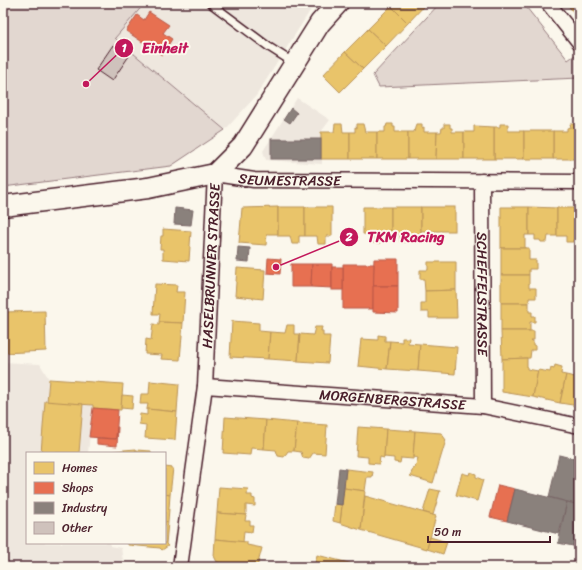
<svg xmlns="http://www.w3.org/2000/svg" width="582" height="570" viewBox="0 0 582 570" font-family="Sriracha,sans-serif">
	<rect width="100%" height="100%" fill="#fbf7ec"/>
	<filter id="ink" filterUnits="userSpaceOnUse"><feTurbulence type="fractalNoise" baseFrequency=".025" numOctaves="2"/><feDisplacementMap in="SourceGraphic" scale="8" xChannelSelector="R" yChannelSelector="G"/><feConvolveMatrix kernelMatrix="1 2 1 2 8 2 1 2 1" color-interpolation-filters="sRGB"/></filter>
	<g filter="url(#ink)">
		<g fill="#eee7de">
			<path d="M143,3H315L256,96L225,130L115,38L144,4Z"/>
			<path d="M297,98L330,120L321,132L322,164L266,160L263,151Z"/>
			<path d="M3,362L40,364L49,379L48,402L93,405L88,453H27V543H110V546L121,548L124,567H3Z"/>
		</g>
		<g fill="#e2d7d0" stroke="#967b7e">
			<path d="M3,3H143L144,4L115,38L225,130L171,166L3,187Z"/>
			<path d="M440,3H523L568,60L579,52V78L379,87L373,75Z"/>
		</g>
		<g fill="#e9c46a" stroke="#b99257">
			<path d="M393,3H427L408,23L391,6Z"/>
			<path d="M566,3H579V11L575,14Z"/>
			<path d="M391,6L408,23L386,46L368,29Z"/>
			<path d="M368,29L386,46L363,69L345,52Z"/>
			<path d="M345,52L363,69L340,92L323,75Z"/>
			<path d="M335,124H342L343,132H350V159H321V132H334Z"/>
			<path d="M357,124H363L365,132H377V159H350V132H355V127L357,128Z"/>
			<path d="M387,124H393V127H395V132H408V159H377V132H385V127H386Z"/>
			<path d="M416,124H422V128L424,127V132H437L436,159H408V132H414Z"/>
			<path d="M444,124H450V128H452V132H464V159H436L437,132H441L442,128H444Z"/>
			<path d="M500,124H508V131H524V159H494V127H500Z"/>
			<path d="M570,124H577V132H579V159H553V131H567V128L571,127Z"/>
			<path d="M474,126L494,127V159H464V132H474Z"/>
			<rect x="524" y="131" width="29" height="28"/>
			<path d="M278,207V234H267L266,245L239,243L242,208Z"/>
			<path d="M278,207H305V236H299V244H292L290,236H278Z"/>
			<path d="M305,207H332V236H326V244H318L317,236H305Z"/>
			<path d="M363,207H391V234H385L386,239H380V243H373V235L363,234Z"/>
			<path d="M391,207H421V234H412L413,239H407V242H400V234H391Z"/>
			<rect x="421" y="207" width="34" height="24"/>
			<path d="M501,207H529V235H525V248H501Z"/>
			<path d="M529,207L557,208V236H548L547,242H541L540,240H535V235H529Z"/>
			<path d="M557,208H579V240H573V242H566V236H557Z"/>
			<path d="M163,229L191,231L189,261L163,259V249H160L161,236H163Z"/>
			<path d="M501,248H529V260H536V269H529V275H501Z"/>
			<path d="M428,262H456V290L425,291L424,279H420V270H428Z"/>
			<path d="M237,268L265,270L263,299L235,296Z"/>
			<path d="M501,275H529V288H536V298H529V303H501Z"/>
			<path d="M155,284L177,285L176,292H185L183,323L159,322L160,314H153Z"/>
			<path d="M456,290L457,318H429V312H421V303H425V291Z"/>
			<path d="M501,303H529V312H532V316H535V322H530V331H501Z"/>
			<path d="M45,311L46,351L3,353V312Z"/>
			<path d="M232,321L259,323V331L270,332L268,359L230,357Z"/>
			<path d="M159,322L183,323L180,360L161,359L162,355L145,354L146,339L151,340L153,324L159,325Z"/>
			<path d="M287,325H294V334H300L298,361L268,359L270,332L285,333Z"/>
			<path d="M315,327H322L321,331H323V336H330L328,363L298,361L300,334L313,335Z"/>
			<path d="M501,331H534V340H530L533,341V345H535V350H531L530,358L502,359Z"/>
			<path d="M378,335L385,336V341H390L387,369L358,366L361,339L378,340Z"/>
			<path d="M402,338H409L408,343L420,344L418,371L387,369L390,341L402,342Z"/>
			<path d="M420,344L457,347L455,374L418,371Z"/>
			<path d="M527,358V369L538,371L533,397L502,392V359Z"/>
			<path d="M555,365L562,367L561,374L566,375L560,403L533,397L538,370L550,372L551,368L554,369Z"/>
			<path d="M576,370L579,371V406L560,403L566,375L575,377Z"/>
			<path d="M49,379L123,384L121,410L93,408V405L47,402Z"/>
			<path d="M150,381L179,384L177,412L147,409L148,404H140L141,394H149Z"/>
			<path d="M122,395L133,396L132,409L121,408Z"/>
			<path d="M45,401L83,404L79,453H41Z"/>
			<path d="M147,409L177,412L175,440L145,438L146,425L139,424L140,414L147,415Z"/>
			<path d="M225,417L266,420L264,449L251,448L250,455L223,453Z"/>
			<path d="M266,420L297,423L294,451H288L284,457L278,456L276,450L264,449Z"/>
			<path d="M297,423L327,425L325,454L313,453L309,459L303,458L301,452L294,451Z"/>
			<path d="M358,427L386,429L384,458L380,457L379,464L368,463V457L356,456Z"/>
			<path d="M386,429L415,431L413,459L401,458L400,463L394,462V458L384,457Z"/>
			<path d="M415,431L441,433L446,440L433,483L410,476L413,469L415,468L418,458L413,457Z"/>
			<path d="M136,449V453H124V450Z"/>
			<path d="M124,450V453H102Z"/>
			<path d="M136,450L151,451V453H136Z"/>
			<path d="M165,467L173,468L170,495L165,494Z"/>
			<path d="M346,469L373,472L372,477H367L365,491L344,488Z"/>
			<path d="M470,472L476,474V477L483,480L477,501L456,495L462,473L469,475Z"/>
			<path d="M219,487L248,489L247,495H252V498L255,499V506L246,505V515L217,513Z"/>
			<path d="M344,488L365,491L361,530L340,523Z"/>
			<path d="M430,489L440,491L433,515L423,512Z"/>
			<path d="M165,494L170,495L168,522H165Z"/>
			<path d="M365,496L436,516L427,549L361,530Z"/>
			<path d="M335,504L342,505L340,523L333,521Z"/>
			<path d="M217,513L246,515L245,521H250V525H253L252,532L244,531L243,542L215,539Z"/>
			<path d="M165,522H168L166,544L168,546L162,550L160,548L128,545V543H165Z"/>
			<path d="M430,537L447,542L443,554L427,549Z"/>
			<path d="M215,539L247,542V545L262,548L257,567H241L217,562L214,556Z"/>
			<path d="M317,555L349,563L348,567H314Z"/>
			<path d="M349,563L363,567H348Z"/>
		</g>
		<g fill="#e76f51" stroke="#b85746">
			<path d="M149,12L169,25L163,33L172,39L162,55L126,31L137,15L144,20Z"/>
			<path d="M268,258L281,259L280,274L267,273Z"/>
			<path d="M374,259H398V286H373Z"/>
			<path d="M291,264H312L311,287H291Z"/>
			<path d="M312,264H332V288L311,287Z"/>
			<path d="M343,264H374L373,309H343Z"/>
			<rect x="332" y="267" width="11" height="23"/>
			<path d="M373,286H398V313L373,312Z"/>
			<path d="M93,408L118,410L116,439L89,437Z"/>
			<path d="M117,427H118L117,446L97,444V438L116,439Z"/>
			<path d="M498,485L515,489L507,521L490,517Z"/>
		</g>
		<g fill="#8a817c" stroke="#776464">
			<path d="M291,108L297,113L290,123L284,119Z"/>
			<rect x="271" y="139" width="50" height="20"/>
			<path d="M175,208L193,210L191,225L174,224Z"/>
			<path d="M238,247L250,248L249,262L237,261Z"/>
			<path d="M559,455L579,460V505L549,497Z"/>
			<path d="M339,468L346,469L342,505L335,504Z"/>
			<path d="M515,489L567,502L559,534L507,521Z"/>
			<path d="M567,502L579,505L578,547L558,543Z"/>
		</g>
		<path fill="#cfc2bc" stroke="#4a1f2b" d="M113,45L129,56L112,81L96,70Z"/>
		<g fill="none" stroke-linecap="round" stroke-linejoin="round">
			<g stroke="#4a1f2b" stroke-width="10">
				<path id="lane" d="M210,3L269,47L294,63"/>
			</g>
			<g stroke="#4a1f2b" stroke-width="17">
				<g id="street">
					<path d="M548,3L579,42"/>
					<path id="s1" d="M482,181L483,406"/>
					<path id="s2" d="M205,386L483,406L579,426"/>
					<path id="s3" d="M180,567L205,386L215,174L254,180L579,182"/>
				</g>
			</g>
			<g stroke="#4a1f2b" stroke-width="23">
				<path id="secondary" d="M3,206L148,188L215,174L243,146L320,23L338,3"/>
			</g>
			<use href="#lane" stroke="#fbf7ec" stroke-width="7"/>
			<use href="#street" stroke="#fbf7ec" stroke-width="14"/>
			<use href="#secondary" stroke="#fbf7ec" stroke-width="20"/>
		</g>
	</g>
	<g text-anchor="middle" stroke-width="4" stroke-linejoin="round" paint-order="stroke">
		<g font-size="14" fill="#4a1f2b" stroke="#fbf7ec">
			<text dy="5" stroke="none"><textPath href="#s3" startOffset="470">SEUMESTRASSE</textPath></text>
			<text dy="5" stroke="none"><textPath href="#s3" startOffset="303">HASELBRUNNER STRASSE</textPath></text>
			<text dy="5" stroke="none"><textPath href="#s1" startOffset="113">SCHEFFELSTRASSE</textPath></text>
			<text dy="5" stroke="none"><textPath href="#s2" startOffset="188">MORGENBERGSTRASSE</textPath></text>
		</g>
	</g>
	<path fill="none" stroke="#c2185b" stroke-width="1.5" d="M86 84L124 48M276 267L349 237"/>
	<g fill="#c2185b" stroke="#fbf7ec" stroke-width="1.5">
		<circle cx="86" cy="84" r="4"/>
		<circle cx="276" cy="267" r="4"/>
		<circle cx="124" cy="48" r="10"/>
		<circle cx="349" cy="237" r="10"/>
	</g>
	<g font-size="12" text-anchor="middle" font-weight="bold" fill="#fff">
		<text x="124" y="52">1</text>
		<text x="349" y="241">2</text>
	</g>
	<g font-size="15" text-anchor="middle" font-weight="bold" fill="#c2185b" stroke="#fbf7ec" stroke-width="4" stroke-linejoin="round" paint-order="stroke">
		<text x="165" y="53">Einheit</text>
		<text x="406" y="242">TKM Racing</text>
	</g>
	<rect width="582" height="570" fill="none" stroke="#fbf7ec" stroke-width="16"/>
	<rect x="8" y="8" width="566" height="554" fill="none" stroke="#4a1f2b" stroke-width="1.5" filter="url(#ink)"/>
	<rect x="26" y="452" width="140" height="92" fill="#fbf7ec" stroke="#b4a19f"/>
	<rect x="34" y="462" width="20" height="12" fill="#e9c46a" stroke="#b4a19f"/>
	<text x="62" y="472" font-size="12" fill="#4a1f2b">Homes</text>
	<rect x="34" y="482" width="20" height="12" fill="#e76f51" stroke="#b4a19f"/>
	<text x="62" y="492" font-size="12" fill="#4a1f2b">Shops</text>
	<rect x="34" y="502" width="20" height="12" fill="#8a817c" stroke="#b4a19f"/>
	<text x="62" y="512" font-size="12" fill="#4a1f2b">Industry</text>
	<rect x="34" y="522" width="20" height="12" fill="#cfc2bc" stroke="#b4a19f"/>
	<text x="62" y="532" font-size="12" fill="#4a1f2b">Other</text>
	<path d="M428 536v6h122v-6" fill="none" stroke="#4a1f2b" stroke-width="2"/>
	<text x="434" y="536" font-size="12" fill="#4a1f2b" stroke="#fbf7ec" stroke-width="3" paint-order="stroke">50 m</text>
</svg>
